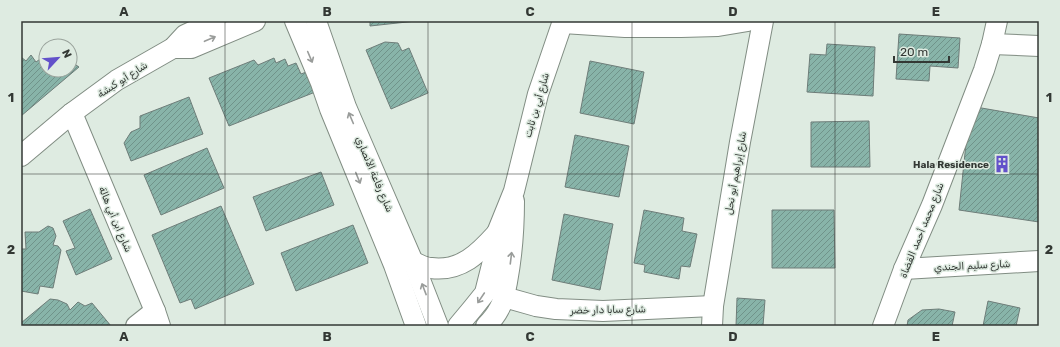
<svg xmlns="http://www.w3.org/2000/svg" width="1060" height="347" viewBox="0 0 1060 347" font-family="Rubik,Vazirmatn,sans-serif">
	<defs>
		<pattern id="building-hatch" width="6" height="6" patternUnits="userSpaceOnUse"><rect width="6" height="6" fill="#88b4a9"/><path d="M-1 1l2-2M0 6l6-6M5 7l2-2" fill="none" stroke="#70938a"/></pattern>
	</defs>
	<rect width="100%" height="100%" fill="#deebe1"/>
	<g fill="url(#building-hatch)" stroke="#6e7d79">
		<path d="M370,21H416L370,26Z"/>
		<path d="M899,34L960,38L958,68L930,66L929,81L896,79Z"/>
		<path d="M385,42L398,43L402,51L409,48L428,93L391,109L366,50Z"/>
		<path d="M827,44L875,47L873,96L807,92L810,54L826,55Z"/>
		<path d="M31,55L36,62L43,57L46,60V70H70V61L79,67L21,116V57L26,61Z"/>
		<path d="M274,58L276,63L285,59L288,66L296,63L301,74L314,69L323,89L229,126L209,78L254,60L258,65Z"/>
		<path d="M590,61L644,72L634,124L580,113Z"/>
		<path d="M189,97L203,134L131,161L124,143L131,132L140,128V116Z"/>
		<path d="M970,106L1039,118V222L959,210Z"/>
		<path d="M869,121L870,167H811V122Z"/>
		<path d="M575,135L629,146L619,197L565,187Z"/>
		<path d="M207,148L224,188L161,215L144,175Z"/>
		<path d="M321,172L334,205L266,231L253,197Z"/>
		<path d="M221,206L254,284L195,309L191,299L180,303L152,235Z"/>
		<path d="M90,209L112,259L76,275L66,251L75,248L63,221Z"/>
		<path d="M644,210L684,218L682,231L697,234L690,267L681,266L679,279L644,272L645,265L634,263Z"/>
		<path d="M772,210H834L835,268H772Z"/>
		<path d="M564,214L613,224L600,290L552,280Z"/>
		<path d="M353,225L368,263L296,291L281,253Z"/>
		<path d="M48,226L53,228L56,236L53,245L58,246L61,250L53,288L40,286L38,294L21,291V249H26L25,232H39Z"/>
		<path d="M737,298L765,300L763,326H736Z"/>
		<path d="M50,299L58,300L67,304L70,310L78,302L85,306L92,303L111,326H21V323Z"/>
		<path d="M988,301L1020,308L1016,326H983Z"/>
		<path d="M939,309L955,312L952,326H907L908,320L922,310Z"/>
	</g>
	<g fill="none" stroke-linecap="round" stroke-linejoin="round">
		<g stroke="#818d83" stroke-width="22">
			<g id="minor">
				<path d="M295,21L321,83L330,109L394,265L416,326"/>
				<path d="M316,21L346,107L413,262L438,326"/>
				<path d="M563,23L625,27H681L718,26L748,21"/>
				<path d="M992,44L1039,46"/>
				<path d="M173,48H191L255,21"/>
				<path d="M72,113L155,311L160,326"/>
				<path d="M21,156L72,113L117,80L173,48L185,35L215,21"/>
				<path d="M413,262C419,264 425,268 431,268C461,272 479,253 497,233"/>
				<path d="M904,269L1039,261"/>
				<path d="M504,297L536,306L556,309L580,310L603,311L713,306"/>
				<path d="M136,326L155,311"/>
				<path d="M458,326L473,308L485,293L495,253L497,233L514,191L538,94L563,21"/>
				<path d="M486,326C491,321 496,315 499,309C504,301 505,291 507,282C512,255 514,229 514,201"/>
				<path d="M712,326L713,306L740,142L763,21"/>
				<path d="M883,326L904,269L932,205L984,70L992,44L997,21"/>
			</g>
		</g>
		<use href="#minor" stroke="#fff" stroke-width="20"/>
	</g>
	<defs><path id="oneway-shaft" d="M-6 0H5M1.5-3L5.5 0L1.5 3" fill="none" stroke-width="1.6" stroke-linecap="round" stroke-linejoin="round"/></defs>
	<g stroke="#999c9a">
		<use href="#oneway-shaft" transform="translate(210 39) rotate(-23)"/>
		<use href="#oneway-shaft" transform="translate(310 57) rotate(67)"/>
		<use href="#oneway-shaft" transform="translate(351 118) rotate(-113)"/>
		<use href="#oneway-shaft" transform="translate(358 178) rotate(68)"/>
		<use href="#oneway-shaft" transform="translate(511 258) rotate(-83)"/>
		<use href="#oneway-shaft" transform="translate(424 289) rotate(-111)"/>
		<use href="#oneway-shaft" transform="translate(481 298) rotate(124)"/>
	</g>
	<path fill="none" stroke="#333834" stroke-width="1" stroke-opacity="0.55" d="M225,21V326M428,21V326M632,21V326M835,21V326M21,174H1039"/>
	<defs>
		<g id="building-bare" transform="scale(1.38)"><path d="M-4-6H4V6H1V3H-1V6H-4ZM-2.5-4.3h1.7v1.8h-1.7ZM.8-4.3h1.7v1.8H.8ZM-2.5-1h1.7V.8h-1.7ZM.8-1h1.7V.8H.8Z" fill="#6251ca" stroke="#deebe1" stroke-width="2.5" paint-order="stroke"/></g>
	</defs>
	<g fill-rule="evenodd">
		<use href="#building-bare" x="1002" y="164"/>
	</g>
	<g text-anchor="middle" stroke-width="3" stroke-linejoin="round" paint-order="stroke">
		<g font-size="10" fill="#333834" stroke="#deebe1">
			<text transform="translate(122 79) rotate(-33)" y="4">شارع أبو كبشة</text>
			<text transform="translate(536 105) rotate(-74)" y="4">شارع أبي بن ثابت</text>
			<text transform="translate(735 173) rotate(-80)" y="4">شارع إبراهيم أبو نحل</text>
			<text transform="translate(375 174) rotate(67)" y="4">شارع رفاعة الأنصاري</text>
			<text transform="translate(116 219) rotate(67)" y="4">شارع ابن أبي هالة</text>
			<text transform="translate(921 230) rotate(-68)" y="4">شارع محمد أحمد القضاة</text>
			<text transform="translate(972 265) rotate(-3)" y="4">شارع سليم الجندي</text>
			<text transform="translate(608 309) rotate(-1)" y="4">شارع سابا دار خضر</text>
		</g>
		<g font-size="10" font-weight="bold" fill="#333834" stroke="#deebe1" text-anchor="end">
			<text x="989" y="168">Hala Residence</text>
		</g>
	</g>
	<rect width="1060" height="347" fill="none" stroke="#deebe1" stroke-width="44"/>
	<g transform="translate(58 58) rotate(64)"><circle r="19" fill="#deebe1" stroke="#9aa39c"/>
	<path d="M0-3L7 15L0 10L-7 15Z" fill="#6251ca"/>
	<text y="-6" font-size="11" font-weight="bold" text-anchor="middle" fill="#333834">N</text>
	</g>
	<path d="M894 56v6h55v-6" fill="none" stroke="#333834" stroke-width="2"/>
	<text x="900" y="56" font-size="12" fill="#333834" stroke="#deebe1" stroke-width="3" paint-order="stroke">20 m</text>
	<rect x="22" y="22" width="1016" height="303" fill="none" stroke="#333834" stroke-width="1.5"/>
	<g font-size="13" text-anchor="middle" font-weight="bold" fill="#333834">
		<text x="124" y="16">A</text>
		<text x="327" y="16">B</text>
		<text x="530" y="16">C</text>
		<text x="733" y="16">D</text>
		<text x="936" y="16">E</text>
		<text x="11" y="102">1</text>
		<text x="1049" y="102">1</text>
		<text x="11" y="254">2</text>
		<text x="1049" y="254">2</text>
		<text x="124" y="341">A</text>
		<text x="327" y="341">B</text>
		<text x="530" y="341">C</text>
		<text x="733" y="341">D</text>
		<text x="936" y="341">E</text>
	</g>
</svg>
